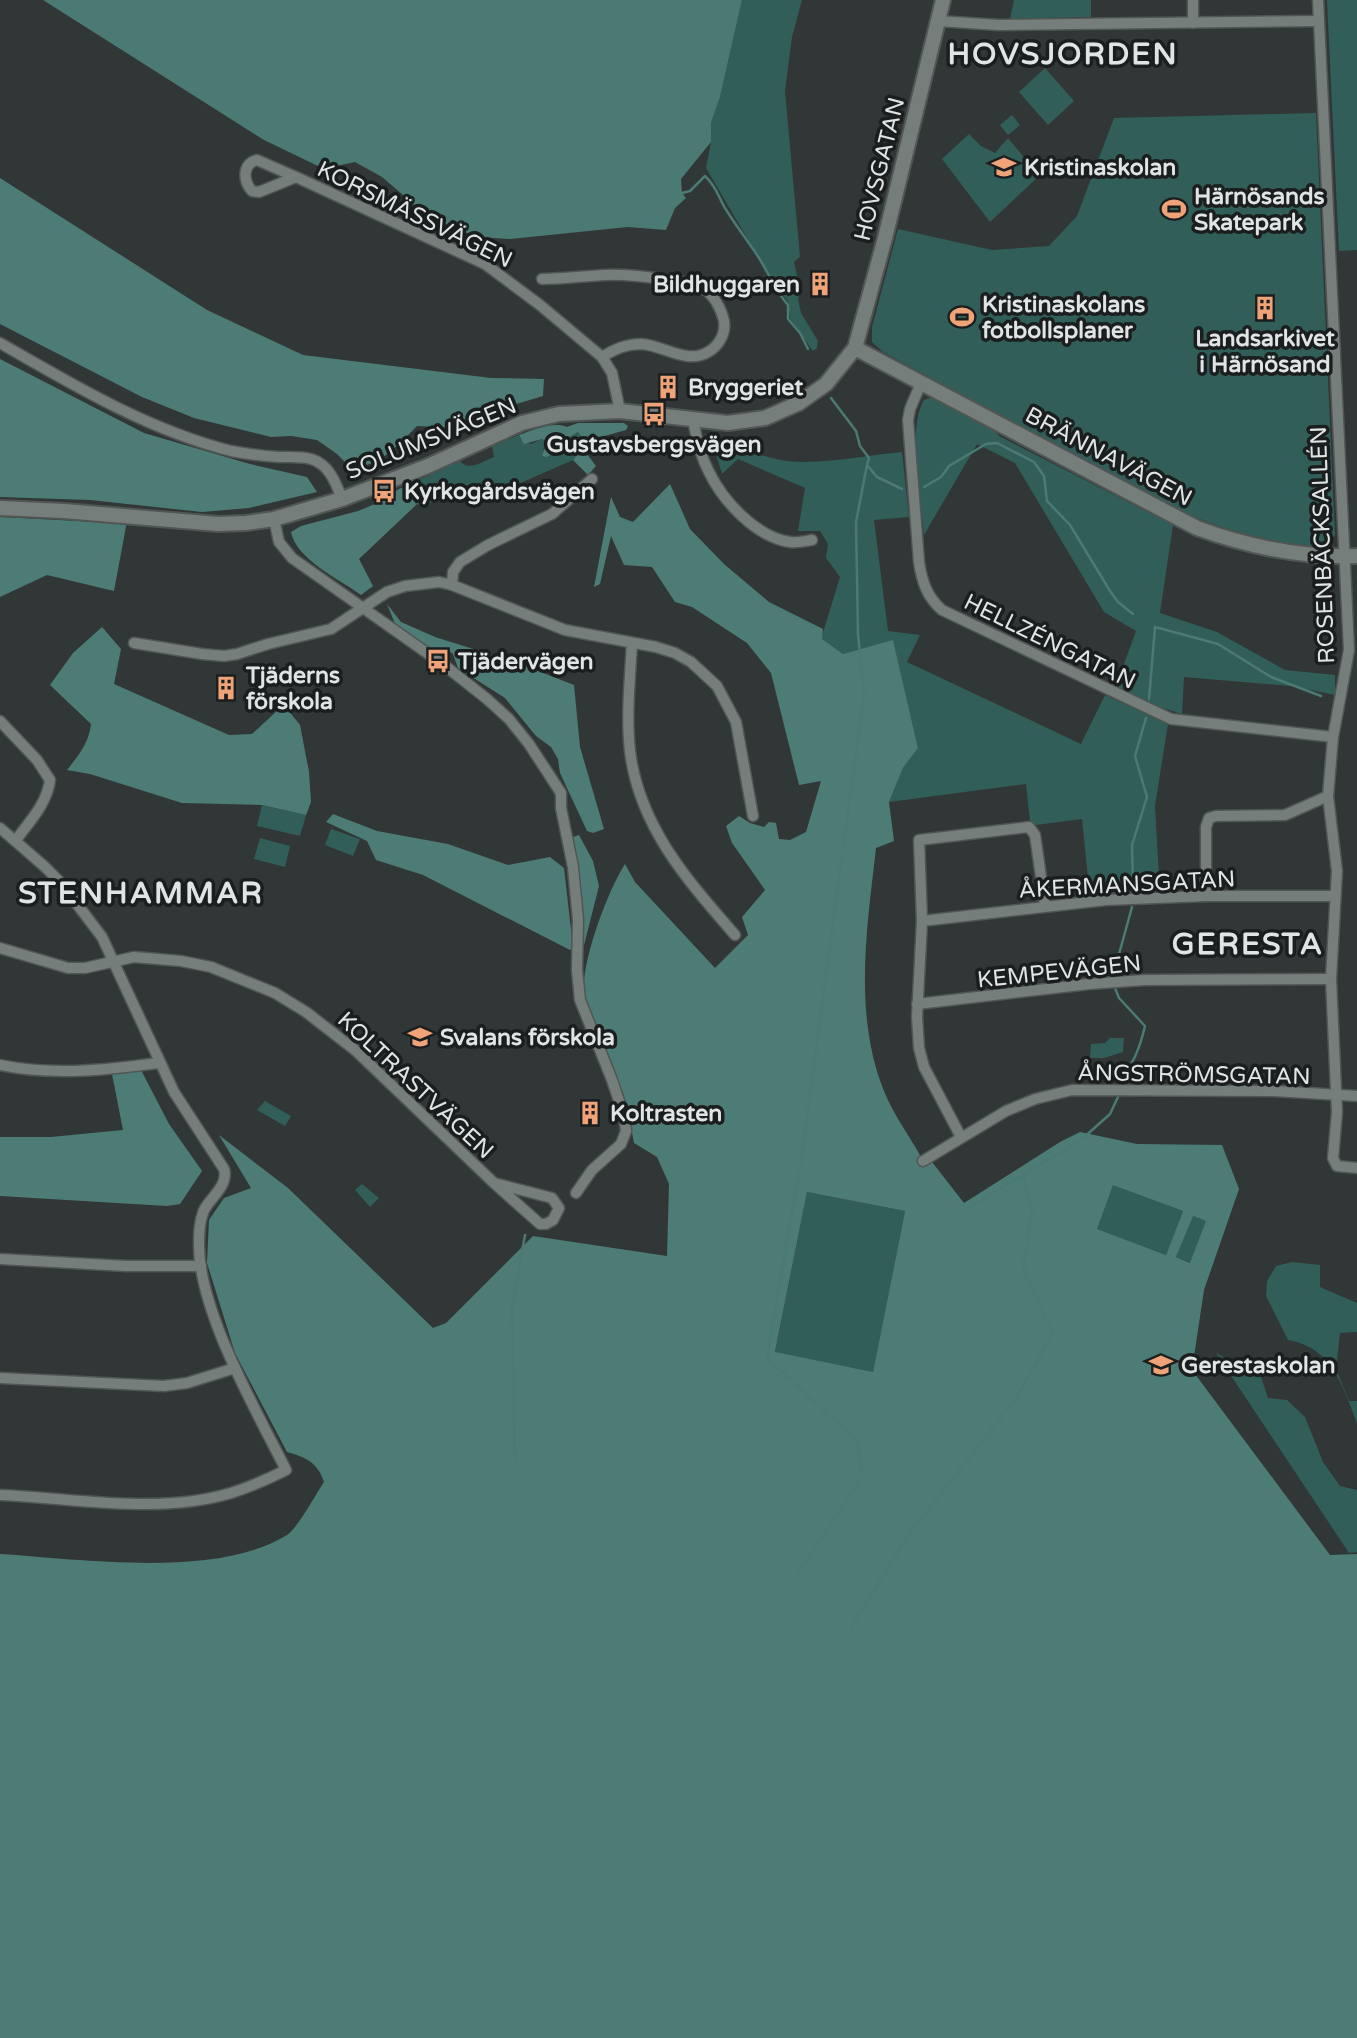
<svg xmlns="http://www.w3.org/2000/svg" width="1357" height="2038" viewBox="0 0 1357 2038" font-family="'Varela Round',sans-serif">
	<rect width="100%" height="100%" fill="#313736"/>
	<g fill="#315e59">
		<path d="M742,0H802L792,37L785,91L800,257L794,262L800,288L798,299L801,313L818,341L817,348L813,351L790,319L788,301L777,289L706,168L711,142V123L720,97Z"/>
		<path d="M1014,0H1091V17L1010,19Z"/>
		<path d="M1327,0H1357V250L1339,251Z"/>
		<path d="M1045,68L1074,101L1048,125L1019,92Z"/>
		<path d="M1316,113L1335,535L1324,548C1271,543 1222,530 1173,508L929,377L883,352L872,342V327L898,229L992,250L1049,246L1077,216L1114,118Z"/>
		<path d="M1012,115L1020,125L1008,135L1000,125Z"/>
		<path d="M969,134L981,146L995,153L1008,138L1039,176L990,222L942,159Z"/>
		<path d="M933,397L994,430L999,436L1173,525L1160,613L1217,632L1285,670L1335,675V695L1291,686L1184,677L1182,714L1156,706L1116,686L1136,631L1104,612L1015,463L977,444L924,535C921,501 907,427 924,400Z"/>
		<path d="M578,432L581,436L578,454L573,460L502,491L416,505L408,485L460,461C469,472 483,461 494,457L492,446L519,435L521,439L531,444L542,439L548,442L543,450L557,451L573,433Z"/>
		<path d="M713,444C738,447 762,457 787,461C820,465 868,455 902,452L909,517L874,520L888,631L920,635L907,662L1081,744L1105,695L1168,724L1155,806L1160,893L1090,898L1082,819L1036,825L1030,821L1026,784L889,802L903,768L918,748L893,641L843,654L821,639L840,577L826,558L828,544L820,531H798L805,488L738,459L722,474Z"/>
		<path d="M262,805L306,815L300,836L257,826Z"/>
		<path d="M331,829L360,839L353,856L325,845Z"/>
		<path d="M260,838L290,846L285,867L254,859Z"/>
		<path d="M1110,1038H1124L1123,1052L1104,1058H1090L1091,1044L1105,1043Z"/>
		<path d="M265,1101L291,1116L285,1126L257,1110Z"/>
		<path d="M362,1184L379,1198L370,1207L355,1190Z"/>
		<path d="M1113,1184L1183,1211L1166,1255L1096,1229Z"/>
		<path d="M807,1192L905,1211L873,1372L775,1353Z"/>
		<path d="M1192,1216L1207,1221L1191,1263L1176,1257Z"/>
		<path d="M1292,1262L1320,1265V1287L1357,1303V1332L1340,1333L1336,1369L1349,1401H1357V1423C1342,1385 1333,1348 1288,1340L1266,1296L1267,1281L1276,1266Z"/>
		<path d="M1216,1353L1261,1377L1268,1398L1287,1400L1305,1417L1323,1462L1340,1486L1357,1490V1552L1349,1553Z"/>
	</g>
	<g fill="#4d7c76" fill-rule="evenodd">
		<path d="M0,178L207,310L303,355L491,378L544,379L543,396L493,411L454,428L417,426C397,446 381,466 351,468L337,454L317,440L291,436L271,437L194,418L142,397L0,324Z"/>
		<path d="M0,359L144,433L250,464L307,477L317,492L249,508L202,512L90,500L0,497Z"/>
		<path d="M578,423H624L628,426L626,430L601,437L588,447L587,454L596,466L588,475L573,460L578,454L581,436L578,432C567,436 558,451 547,457L542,456L547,442L542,439L524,444L519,435C533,430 553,421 567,427Z"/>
		<path d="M670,484L690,529L724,564L769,602L823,629L822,639L843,654L893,640L918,748L903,768L889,802L894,841L876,848C867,928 853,1014 884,1091C893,1114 909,1135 921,1157L932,1162L964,1203L1060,1142L1080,1132L1137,1144L1222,1145L1239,1189L1204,1290L1192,1370L1330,1555L1357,1554V2038H0V1554C81,1559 216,1579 287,1535C297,1529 316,1494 324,1482C318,1463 306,1457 287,1452L235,1353L207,1263L209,1220L224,1198L251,1188L219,1135L288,1188L433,1328L446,1323L533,1236L667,1256L669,1184L657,1157L634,1143C631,1127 628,1111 624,1096C613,1062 586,1025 584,990C582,960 608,890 625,864L635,882L715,968L748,935L742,917L765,890L732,843L726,826L739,816L750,823L764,827L769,822L776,823L779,839L790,840L806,832L821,781L799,785L771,673L747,643L692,607L675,602L652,567L624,565L611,536L600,584L594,587L611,497L620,517L633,522ZM1113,1185L1183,1211L1166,1255L1097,1229ZM807,1192L905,1211L873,1372L775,1352ZM1193,1216L1206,1221L1190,1263L1176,1257Z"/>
		<path d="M408,485L416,505L359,559L373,586L361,595C339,579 296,559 291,532L301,526L358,511L387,499L397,490Z"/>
		<path d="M0,517L98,522L127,521L114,591L47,575L0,597Z"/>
		<path d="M387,604L401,622L435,637L515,662L574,685L580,747L604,829L593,833L587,831L560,773L558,759L551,747L536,736L505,698L458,668L453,654L446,648L438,654L395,624Z"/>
		<path d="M102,627L121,649L114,684L229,735L252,734L279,709L288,710L300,725L309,772L311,802L306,815L262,805L182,803L90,774L67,770C78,756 89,743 91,724L50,685L73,653Z"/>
		<path d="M333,814L377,831L448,844L508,865L550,857L564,868L573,947L570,950L423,875L376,860L367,841L326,822Z"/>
		<path d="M579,835L593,861L599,886L582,953L573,837Z"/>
		<path d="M141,1070L169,1124L202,1171L180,1204L167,1206L0,1196V1137H51L123,1130L112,1074Z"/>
	</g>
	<path fill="#4b7a74" d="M43,0H742L720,97L711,123V142L681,179L682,193L686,198L675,208L666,230L628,227L510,239L477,237L430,218L382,177L355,162L326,168L318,166L264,140Z"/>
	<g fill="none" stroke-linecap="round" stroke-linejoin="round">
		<g stroke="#4b7a74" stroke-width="2.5">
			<path d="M682,193L690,191L705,176C716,186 718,196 725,208C736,226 748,241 759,258C769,274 775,290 788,305V319L800,333L808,349"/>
			<path d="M831,398L856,431L860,446L869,458L867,465L877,477L902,489"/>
			<path d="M924,487L941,477L949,466L986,444L997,443L1034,462L1044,476L1047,501L1070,525L1110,591L1118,602L1133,614"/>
			<path d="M1149,699L1155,627L1218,644L1271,677L1321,696"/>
			<path d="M843,850L864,694L858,634L856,522L867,465"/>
			<path d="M1133,890L1132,845L1147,797L1135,756L1146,718"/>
			<path d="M1113,976L1132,907"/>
			<path d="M1115,988L1119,998L1145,1026C1140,1047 1134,1064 1119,1081"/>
			<path d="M801,1162L842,855"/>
			<path d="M800,1166L767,1358L857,1441L862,1473"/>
			<path d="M1023,1175L1027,1192"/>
			<path d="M968,1208L1081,1140L1110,1114L1118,1097"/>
			<path d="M1027,1244L1032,1210L1028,1195"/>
			<path d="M1026,1249L1023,1268L1051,1329"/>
			<path d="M1006,1411L1017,1397L1053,1333L1052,1331"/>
			<path d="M515,1460L512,1307L525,1235"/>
			<path d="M795,1578L861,1479"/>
			<path d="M851,1628L909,1534L1003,1415"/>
		</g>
		<g stroke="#515655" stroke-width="13">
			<g id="street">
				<path d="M1318,0L1349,650L1333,737L1328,796L1337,871L1331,979L1337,1112L1333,1158L1337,1166L1357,1168"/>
				<path d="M938,21L999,25L1319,21"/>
				<path d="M1193,23V0"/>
				<path d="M296,177L257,160C242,164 243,181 252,191L259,192L296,177L485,264L540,305L602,357L612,373L620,411"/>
				<path d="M542,279C563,279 584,276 605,275C627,274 648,277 669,280C679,281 691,282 701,287C713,293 721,308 724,321C726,333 719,346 708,352C687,365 663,345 641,344C626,344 615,349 602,357"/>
				<path d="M0,343C73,385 148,430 231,451C247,454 263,456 279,457C289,457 301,456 311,459C329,464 336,483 342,499"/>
				<path d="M921,383L910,409L908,420L919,562C922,582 927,597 942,610L1171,719L1333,737"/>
				<path d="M693,419C696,437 700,455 709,472C723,501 756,537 790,542C798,543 805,541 812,540"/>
				<path d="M274,519L279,542L292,558L444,665L487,699L509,719L529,744L561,793V808L573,867L578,920L577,970L580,1000L612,1080L624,1116L626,1131L621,1144L592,1170L576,1193"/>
				<path d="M452,585L453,572L460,562L488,545L552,514L592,479"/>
				<path d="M134,643L202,654L224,656L237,654L268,644L331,629L387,592L405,586L439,582L452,585L565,630L656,647L675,653L691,662L717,686L736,722L753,816"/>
				<path d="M632,643C630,679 626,716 630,751C639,826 687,880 735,935"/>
				<path d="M0,721L37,760L50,780C47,804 29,822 16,840"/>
				<path d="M0,828L44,866L61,883L102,937L174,1092L224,1169C229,1185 211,1197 204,1210C199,1222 199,1234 199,1247C200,1313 256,1410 286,1470C268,1479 250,1487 231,1493C158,1515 75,1498 0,1495"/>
				<path d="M1206,896V827L1209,818L1216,816L1285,815L1328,796"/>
				<path d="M922,921L1106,900L1206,896H1335"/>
				<path d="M0,948L68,968H85L134,957L181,961L211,967L275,993L306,1012L355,1050L494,1183L552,1198L559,1208L553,1220L546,1224H540L494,1183"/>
				<path d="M917,1004L1089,984L1144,980L1331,979"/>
				<path d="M0,1065C54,1076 105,1070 159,1063"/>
				<path d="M961,1137L924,1067L919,1048L917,1017L922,921L919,840L1029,827L1035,835L1045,905"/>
				<path d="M923,1161L1006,1111L1035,1099L1072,1090L1274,1091L1357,1096"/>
				<path d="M0,1259L126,1266H201"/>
				<path d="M0,1378L164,1386L187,1383L235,1368"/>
			</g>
		</g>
		<g stroke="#515655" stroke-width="18">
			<g id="secondary">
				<path d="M855,348L1197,528C1249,547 1302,558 1357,556"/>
				<path d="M0,508L64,511L218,524L246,523L274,519L342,499L428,466L522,423L559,414L620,411L728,423L765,418L799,403L826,384L855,348L885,238L943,0"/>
			</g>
		</g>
		<use href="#street" stroke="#767e7c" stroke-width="10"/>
		<use href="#secondary" stroke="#767e7c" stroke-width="14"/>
	</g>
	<defs>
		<g id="school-bare" transform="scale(1.89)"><path d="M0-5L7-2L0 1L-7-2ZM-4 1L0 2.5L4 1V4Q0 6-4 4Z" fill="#f0a278" stroke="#1b1e1e" stroke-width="2.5" paint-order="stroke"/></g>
		<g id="stadium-bare" transform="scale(1.89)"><path d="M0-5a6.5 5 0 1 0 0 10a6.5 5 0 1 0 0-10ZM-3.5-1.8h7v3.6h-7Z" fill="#f0a278" stroke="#1b1e1e" stroke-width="2.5" paint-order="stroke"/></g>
		<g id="building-bare" transform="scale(1.89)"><path d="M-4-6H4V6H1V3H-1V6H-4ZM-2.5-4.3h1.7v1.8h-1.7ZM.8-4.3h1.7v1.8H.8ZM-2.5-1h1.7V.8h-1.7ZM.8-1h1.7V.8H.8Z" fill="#f0a278" stroke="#1b1e1e" stroke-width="2.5" paint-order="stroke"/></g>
		<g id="bus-bare" transform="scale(1.89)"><path d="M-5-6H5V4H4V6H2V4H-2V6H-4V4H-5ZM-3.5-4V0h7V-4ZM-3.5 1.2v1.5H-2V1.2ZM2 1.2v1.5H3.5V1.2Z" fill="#f0a278" stroke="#1b1e1e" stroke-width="2.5" paint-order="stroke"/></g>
	</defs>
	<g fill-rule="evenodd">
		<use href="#school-bare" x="1004" y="167"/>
		<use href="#stadium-bare" x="1174" y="209"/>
		<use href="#building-bare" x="820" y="284"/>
		<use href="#building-bare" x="1265" y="308"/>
		<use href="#stadium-bare" x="962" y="317"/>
		<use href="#building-bare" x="668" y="387"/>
		<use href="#bus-bare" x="654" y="414"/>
		<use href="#bus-bare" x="384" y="491"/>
		<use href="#bus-bare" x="438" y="661"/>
		<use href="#building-bare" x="226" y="688"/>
		<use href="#school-bare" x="420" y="1037"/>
		<use href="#building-bare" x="590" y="1113"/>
		<use href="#school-bare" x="1161" y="1365"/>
	</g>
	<g text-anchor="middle" stroke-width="7" stroke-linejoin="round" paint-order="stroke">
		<g font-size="23" font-weight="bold" fill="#e0e4e4" stroke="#1b1e1e" text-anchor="start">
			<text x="1024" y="175">Kristinaskolan</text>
			<text x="1194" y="204">Härnösands<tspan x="1194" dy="26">Skatepark</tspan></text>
			<text x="800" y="292" text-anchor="end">Bildhuggaren</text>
			<text x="982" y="312">Kristinaskolans<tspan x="982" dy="26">fotbollsplaner</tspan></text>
			<text x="1265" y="346" text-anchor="middle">Landsarkivet<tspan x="1265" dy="26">i Härnösand</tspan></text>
			<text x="688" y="395">Bryggeriet</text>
			<text x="654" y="452" text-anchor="middle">Gustavsbergsvägen</text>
			<text x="404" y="499">Kyrkogårdsvägen</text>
			<text x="458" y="669">Tjädervägen</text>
			<text x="246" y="683">Tjäderns<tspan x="246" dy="26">förskola</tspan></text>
			<text x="440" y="1045">Svalans förskola</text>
			<text x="610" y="1121">Koltrasten</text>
			<text x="1181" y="1373">Gerestaskolan</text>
		</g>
		<g font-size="23" fill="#e0e4e4" stroke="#1b1e1e">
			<text transform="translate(879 169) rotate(-76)" y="8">HOVSGATAN</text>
			<text transform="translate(415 214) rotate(26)" y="8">KORSMÄSSVÄGEN</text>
			<text transform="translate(431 438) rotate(-22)" y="8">SOLUMSVÄGEN</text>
			<text transform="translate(1109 456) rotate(28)" y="8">BRÄNNAVÄGEN</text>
			<text transform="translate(1322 545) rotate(-92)" y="8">ROSENBÄCKSALLÉN</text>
			<text transform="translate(1050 641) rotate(26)" y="8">HELLZÉNGATAN</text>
			<text transform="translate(1127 884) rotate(-3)" y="8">ÅKERMANSGATAN</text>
			<text transform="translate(1059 971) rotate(-6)" y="8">KEMPEVÄGEN</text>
			<text transform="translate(1194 1074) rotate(1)" y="8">ÅNGSTRÖMSGATAN</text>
			<text transform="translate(416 1085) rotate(43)" y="8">KOLTRASTVÄGEN</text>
		</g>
		<g font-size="30" font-weight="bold" letter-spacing="2" fill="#e0e4e4" stroke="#1b1e1e">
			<text x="1063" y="64">HOVSJORDEN</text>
			<text x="141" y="903">STENHAMMAR</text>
			<text x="1248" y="954">GERESTA</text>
		</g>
	</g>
</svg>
